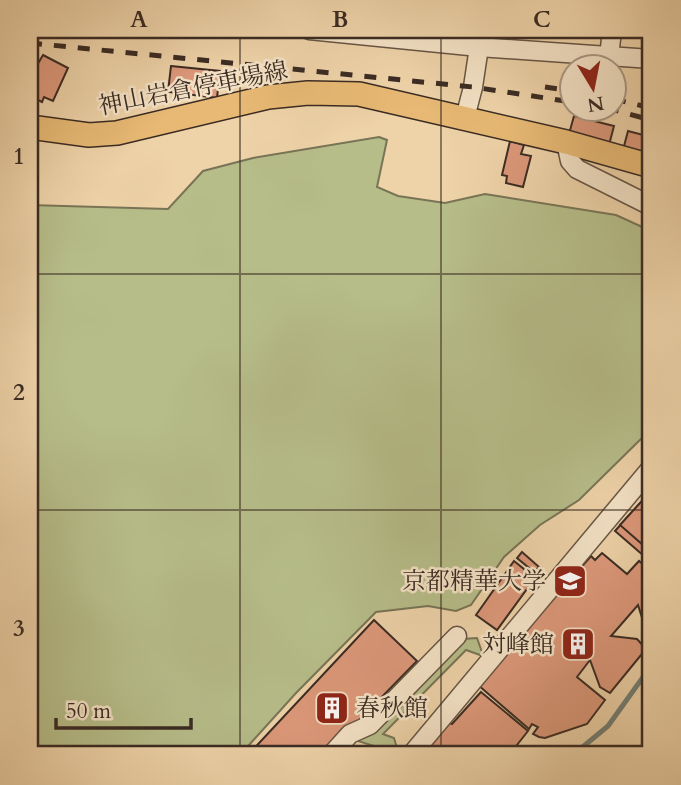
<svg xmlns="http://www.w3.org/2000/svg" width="681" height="785" viewBox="0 0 681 785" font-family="Cardo,'Noto Serif JP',serif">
	<rect width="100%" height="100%" fill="#eed2a8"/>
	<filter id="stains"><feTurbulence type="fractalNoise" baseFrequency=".00286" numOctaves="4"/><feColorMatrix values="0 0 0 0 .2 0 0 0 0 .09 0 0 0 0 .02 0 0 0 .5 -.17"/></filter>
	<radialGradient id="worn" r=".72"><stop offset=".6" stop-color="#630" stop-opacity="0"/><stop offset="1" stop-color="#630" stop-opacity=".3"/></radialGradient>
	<g fill="#b6bd89" stroke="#787456" stroke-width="2">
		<path d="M379,137L387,140L377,187L398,196L445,203L485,194L616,215L651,231V429L579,500L540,525L504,557L471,605L456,611L428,606L376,612L296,693L240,755H30V205L168,209L203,171L253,158Z"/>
		<path d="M477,638L482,652L480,655L466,650L383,734L394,738L399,755H376L374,746L352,739L462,639Z"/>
	</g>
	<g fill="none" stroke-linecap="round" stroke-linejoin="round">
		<path stroke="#737f75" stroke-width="5" d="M573,755L608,726L651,666"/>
	</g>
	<g fill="#dc987a" stroke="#3a2b23" stroke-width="2">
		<path d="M43,55L68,68L53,101L44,97L42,102L30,96V70L33,72Z"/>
		<path d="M171,66L220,71L217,98L168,92Z"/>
		<path d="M574,116L614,126L609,145L569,134Z"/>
		<path d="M628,131L651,137V158L623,150Z"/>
		<path d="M510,141L524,145L521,154L531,156L523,187L506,183L507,176L502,175Z"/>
		<path d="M651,491V562L615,531Z"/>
		<path d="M651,491V552L620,525Z"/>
		<path d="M522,552L539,567L534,572L517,558Z"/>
		<path d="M602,553L627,574L639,561L651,571V637H648L638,605L611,636L637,639L646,649L610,693L600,687L590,660L577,677L605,700L587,724L545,738L539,737L533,734L538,727L532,724L529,729L478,685L591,556L595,560Z"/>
		<path d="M514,561L535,578L497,630L476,615Z"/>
		<path d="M374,620L417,661L325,755H248Z"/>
		<path d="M481,692L528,731L509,755H417L447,722L452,724Z"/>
	</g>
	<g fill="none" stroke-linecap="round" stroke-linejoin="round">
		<g stroke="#675544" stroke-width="21">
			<g id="minor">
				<path d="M309,30L479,47L651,59"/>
				<path d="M609,57L612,30"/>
				<path d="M465,118L473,87L479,47"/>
				<path d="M566,142L570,161L577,169L651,206"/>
				<path d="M331,755L350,734L370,725L457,636"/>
				<path d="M411,755L651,468"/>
			</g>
		</g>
		<g stroke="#3a2b23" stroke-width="26">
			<path id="major" d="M30,127L89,135L117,133L268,97L308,93L359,94L566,142L651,166"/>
		</g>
		<use href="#minor" stroke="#f4e2c6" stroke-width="18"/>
		<use href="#major" stroke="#e7b974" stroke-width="23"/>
		<g stroke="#3a2b23" stroke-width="5" stroke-dasharray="12 12" stroke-linecap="butt">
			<path d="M30,43L473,87L572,102"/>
			<path d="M545,87L572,91"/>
			<path d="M614,99L651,108"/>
			<path d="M607,108L651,120"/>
		</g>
	</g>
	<path fill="none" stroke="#3a2b23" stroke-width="2" stroke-opacity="0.55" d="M240,30V755M441,30V755M30,274H651M30,510H651"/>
	<defs>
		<g id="school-square" transform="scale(1.75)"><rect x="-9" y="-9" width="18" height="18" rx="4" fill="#8f2418" stroke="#f4e2c6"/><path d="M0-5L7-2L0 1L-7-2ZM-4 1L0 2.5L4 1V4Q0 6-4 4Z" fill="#fff"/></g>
		<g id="building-square" transform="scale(1.75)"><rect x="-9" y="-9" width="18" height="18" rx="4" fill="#8f2418" stroke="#f4e2c6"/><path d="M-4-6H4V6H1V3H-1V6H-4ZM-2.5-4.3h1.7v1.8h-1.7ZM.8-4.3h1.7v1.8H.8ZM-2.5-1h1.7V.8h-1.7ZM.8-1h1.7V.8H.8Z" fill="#fff"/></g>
	</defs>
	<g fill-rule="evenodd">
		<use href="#school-square" x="570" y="581"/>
		<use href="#building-square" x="578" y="644"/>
		<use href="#building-square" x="332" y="708"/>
	</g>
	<g text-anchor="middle" stroke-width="5" stroke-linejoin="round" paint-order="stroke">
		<g font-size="24" fill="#3a2b23" stroke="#f4e2c6">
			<text transform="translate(193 88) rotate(-11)" y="8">神山岩倉停車場線</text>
		</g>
		<g font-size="24" fill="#3a2b23" stroke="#f4e2c6" text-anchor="end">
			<text x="546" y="589">京都精華大学</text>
			<text x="554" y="652">対峰館</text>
			<text x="356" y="716" text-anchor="start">春秋館</text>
		</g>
	</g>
	<rect width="681" height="785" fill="none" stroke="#eed2a8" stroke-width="77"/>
	<g transform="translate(593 88) rotate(170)"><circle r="33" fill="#f4e2c6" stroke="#aa9985" stroke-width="2"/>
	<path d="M0-5L12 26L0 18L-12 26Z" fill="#8f2418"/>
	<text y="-10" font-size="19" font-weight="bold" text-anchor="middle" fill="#3a2b23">N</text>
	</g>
	<path d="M56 718v10h135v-10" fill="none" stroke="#3a2b23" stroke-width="3.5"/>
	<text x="66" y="718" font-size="21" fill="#3a2b23" stroke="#f4e2c6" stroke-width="5" paint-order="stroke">50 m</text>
	<rect x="38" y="38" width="604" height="708" fill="none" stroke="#3a2b23" stroke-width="2.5"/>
	<g font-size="23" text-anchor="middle" font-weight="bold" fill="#3a2b23">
		<text x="139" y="27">A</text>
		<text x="340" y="27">B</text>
		<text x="542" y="27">C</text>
		<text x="19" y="164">1</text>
		<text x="19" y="400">2</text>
		<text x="19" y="636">3</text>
	</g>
	<rect width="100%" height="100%" filter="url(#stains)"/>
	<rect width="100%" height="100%" fill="url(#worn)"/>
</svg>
